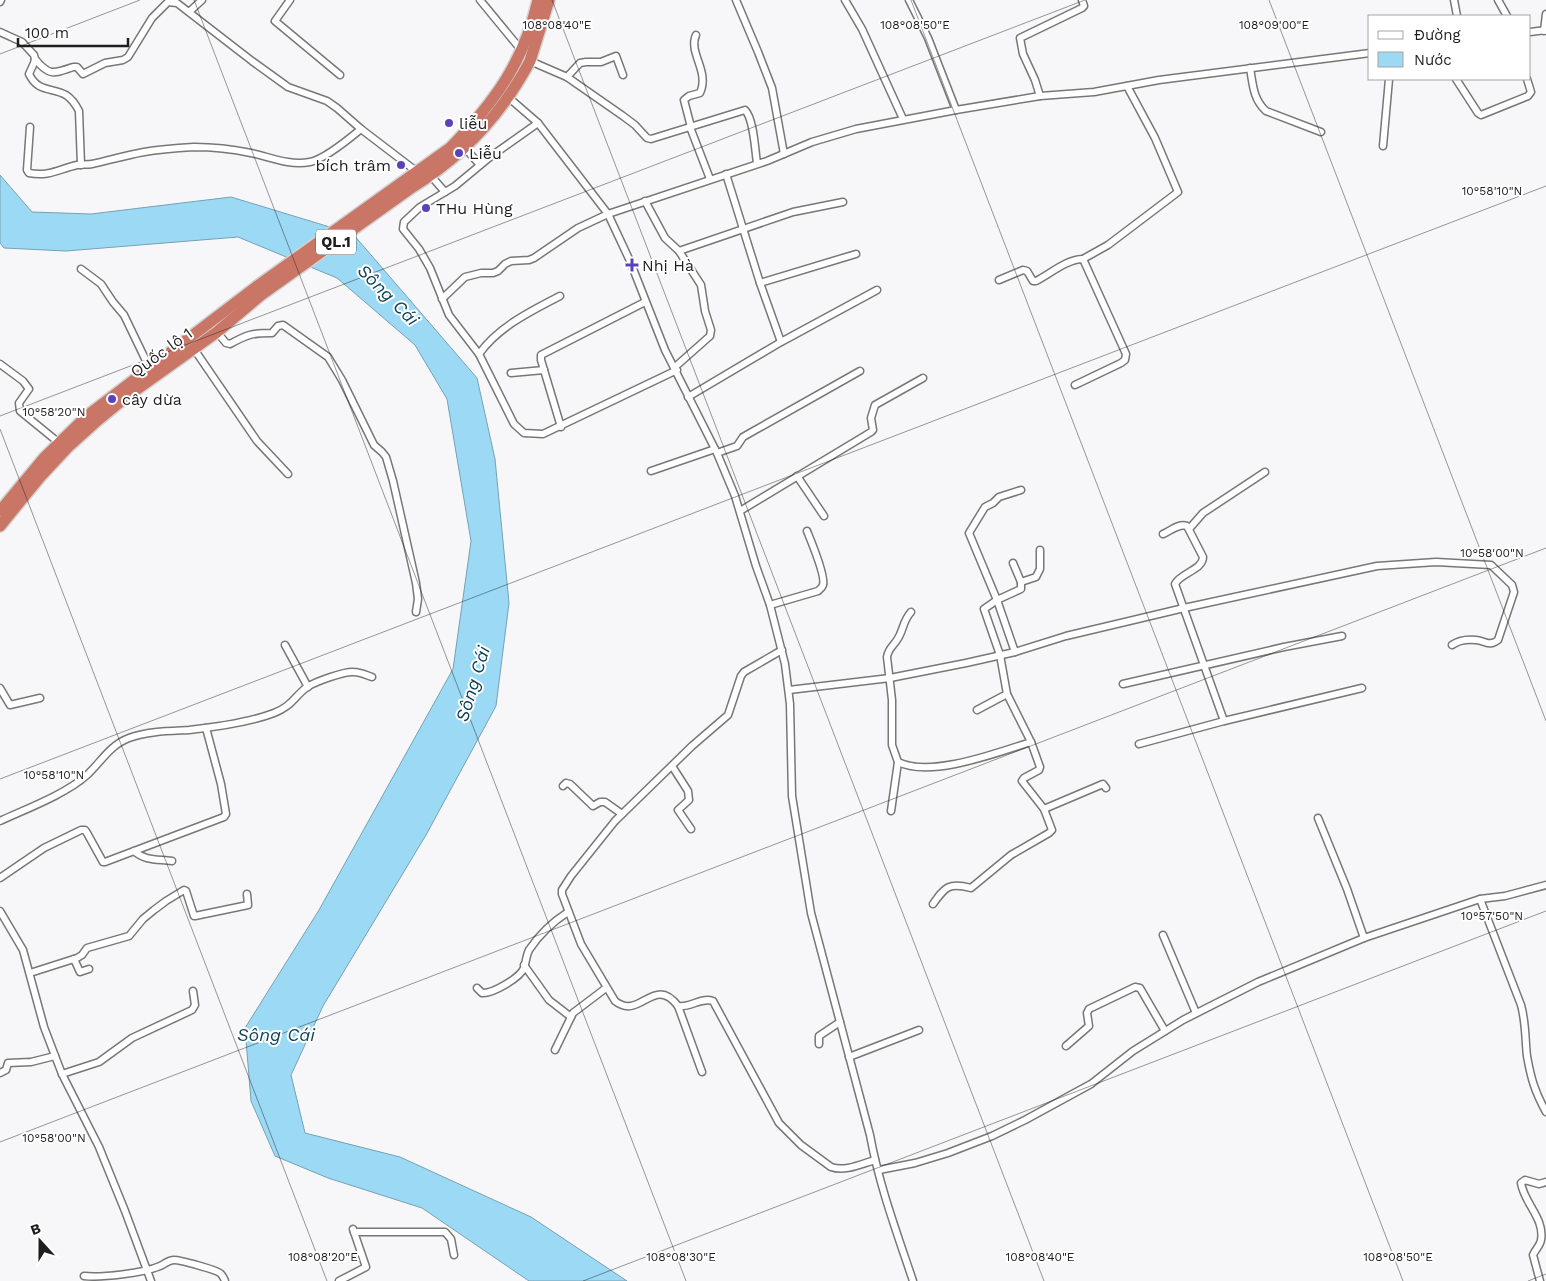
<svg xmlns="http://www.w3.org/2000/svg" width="1546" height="1281" viewBox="0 0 1546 1281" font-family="'Work Sans',sans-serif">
	<rect width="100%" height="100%" fill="#f7f7f9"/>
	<path fill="#9cd9f5" stroke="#76a1b4" d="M0,175L32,212L91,214L231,197L353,234L477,378L495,459L509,603L496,706L426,835L323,1006L291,1075L305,1133L400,1157L531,1217L627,1281H529L422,1208L328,1178L275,1156L251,1101L245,1028L319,910L453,669L471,541L447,399L415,345L337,278L238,237L66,251L4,248L0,243Z"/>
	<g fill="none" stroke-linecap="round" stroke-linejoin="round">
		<g stroke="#777778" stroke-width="9">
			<g id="street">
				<path d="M290,0L275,21L340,75"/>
				<path d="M480,0L522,51"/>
				<path d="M736,0L758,52L772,88L784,154"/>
				<path d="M845,0L862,29L903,119"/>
				<path d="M909,0L928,38L956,110"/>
				<path d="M1454,0L1457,16"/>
				<path d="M1498,0L1507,16"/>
				<path d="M0,2L1,0"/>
				<path d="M189,12L202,0"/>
				<path d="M1544,31L1546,14"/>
				<path d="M0,32L22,42L34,55L35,59L34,63L29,74C38,93 52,87 66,95C72,99 76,105 79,111L81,165"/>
				<path d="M1530,32L1546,30"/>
				<path d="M35,59C49,76 53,74 73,67H77L83,74L105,63L123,60L128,57L152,18L168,2L177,3L252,61L288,87L327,101L337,108L361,129L416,171"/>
				<path d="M530,61L567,77L623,116L635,125L647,138L651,139L745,110C754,119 755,151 757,163"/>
				<path d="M1250,68C1253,85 1253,99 1266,111L1321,132"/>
				<path d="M567,77L580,63L586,62H601L616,56L623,75"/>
				<path d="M1456,79L1478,113L1481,115L1528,96L1531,92L1527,79"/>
				<path d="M1040,96L1035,80L1023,54L1020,38L1082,8L1084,6L1082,0"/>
				<path d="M508,97L538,123L608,214L630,261L665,350L717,453L735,496L756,566L770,605L785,664L790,704L792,796L811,913L870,1135C879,1185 897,1233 913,1281"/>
				<path d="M538,123L490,157L455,186L420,207L404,222L403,229L419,249L430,268L449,315L479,354L514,424L524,433L543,434L677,370"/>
				<path d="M30,127L27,170L29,173C49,177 59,169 77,165C82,164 87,165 92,164C110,160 127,155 144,152C161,149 177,148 194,147C213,147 232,149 251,153C270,157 289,166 310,162C325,159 349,139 361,129"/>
				<path d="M690,127L710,179"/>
				<path d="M691,127L684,100L689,96L700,93C710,71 688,53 696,35"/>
				<path d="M1383,146L1389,79"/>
				<path d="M465,148L480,165"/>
				<path d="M726,174L760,283L781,342"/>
				<path d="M431,176L445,192"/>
				<path d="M645,201L665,238L679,251L701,285L705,311L711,330L710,336L675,367"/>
				<path d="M679,251L793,212L843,202"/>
				<path d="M81,269L101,284L113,302L124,315L149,367"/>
				<path d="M999,280L1023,270L1027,271L1033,281H1036C1050,274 1067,259 1083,259"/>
				<path d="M760,283L856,254"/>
				<path d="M442,299L465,277L481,273H493L498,271L505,264L511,261L529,260L534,258L578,228L608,214L767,161L812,142L856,129L956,110L1040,96L1094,92L1159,80L1370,53"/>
				<path d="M217,332L226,343L230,344C248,334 253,333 272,333L278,326L283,325L328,357L342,380L374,445L382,452L386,457L393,481L416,583L418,599L416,612"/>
				<path d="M194,349L257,441L288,474"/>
				<path d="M479,354C498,327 531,311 560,296"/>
				<path d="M0,364L23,381L29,389L19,403L20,411L58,442"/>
				<path d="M511,373L544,370"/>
				<path d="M1075,385L1121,363L1125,360L1126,354L1083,259L1108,245L1178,192L1155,138L1127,86"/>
				<path d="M688,397L781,342L877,290"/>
				<path d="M561,427L541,360V355L645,302"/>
				<path d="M717,453L737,446L743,437L750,433L860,371"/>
				<path d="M651,471L715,449"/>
				<path d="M797,476L824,516"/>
				<path d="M740,511L871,432L873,430L871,418L875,405L923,378"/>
				<path d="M1189,529L1203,513L1265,472"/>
				<path d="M1163,534C1170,531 1179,523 1187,526L1203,557C1203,570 1180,573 1175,584L1224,721"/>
				<path d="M1013,563L1021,582V589L997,600L1015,652"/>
				<path d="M1021,582L1036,577L1040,569V550"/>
				<path d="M770,605L818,591C820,589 822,588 823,585C826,576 811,541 807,531"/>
				<path d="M911,612C902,622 904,630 897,640C893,646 888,649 887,657L892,700V745L898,762C931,778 996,753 1031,742"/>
				<path d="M285,645L308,687"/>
				<path d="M782,650L744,672L741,676L728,715L692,746L615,821L571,876L562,890V894L581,944L615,1001C640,1021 654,974 678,1006C691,1008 700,997 713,1001L779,1123L801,1145L831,1167C845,1172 861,1164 875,1160"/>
				<path d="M1123,684L1284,647L1342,636"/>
				<path d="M0,688L10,705L40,698"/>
				<path d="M789,690L890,678L966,663L1015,652L1066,636L1184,608L1377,566L1436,562L1491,565L1512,585L1514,592L1498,640C1489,647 1486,641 1476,640C1467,639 1459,640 1452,645"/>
				<path d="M977,710L1007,694L1000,655L984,609L997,600L969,533L985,507L993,503L999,497L1021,490"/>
				<path d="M1139,744L1224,721L1362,688"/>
				<path d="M672,766L688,791L689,800L678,810L691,829"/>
				<path d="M563,786L566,783L570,784L593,806L600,802H605L622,814"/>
				<path d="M1044,809L1103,784L1106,788"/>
				<path d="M891,811L898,762"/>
				<path d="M1318,818L1347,889L1364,938"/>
				<path d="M0,821C26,809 66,794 87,775C101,762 110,745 129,738C148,731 170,731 189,730C217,727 248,723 274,713C292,706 294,697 307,687C315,682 344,671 354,672C360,672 366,675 372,677"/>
				<path d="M134,851C145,861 157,859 172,861"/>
				<path d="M0,878L44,848L81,830H85L87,833L103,862H105L224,817L226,814L221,784L206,728"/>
				<path d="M1480,899L1521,1005C1526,1023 1525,1039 1527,1056C1531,1079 1535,1092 1546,1112"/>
				<path d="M933,904C945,887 949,882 971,888L1011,855L1049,833L1052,830L1044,809L1022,781L1024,778L1039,770L1040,767L1031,742L1007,694"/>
				<path d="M0,911L23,950L44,1027L52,1048L62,1074L99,1147L125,1211L151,1281"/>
				<path d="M1163,935L1196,1013"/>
				<path d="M74,959L80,972L89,969"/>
				<path d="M524,965L549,1000L571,1017"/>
				<path d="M30,973L77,958L82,955L87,948L129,936L143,919L154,910L166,901L184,890L186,891L194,916H195L248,905L247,894"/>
				<path d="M477,988L482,993C492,994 520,978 524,968C526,962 526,956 529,950C539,935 554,921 568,912"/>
				<path d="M678,1006L702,1072"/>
				<path d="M819,1044V1036L840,1022"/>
				<path d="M1066,1046L1089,1026L1087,1013L1089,1009L1135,987L1140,988L1165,1031"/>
				<path d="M555,1050L573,1013L606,988"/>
				<path d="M849,1057L919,1030"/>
				<path d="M0,1073L6,1070L8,1063L31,1062L55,1056"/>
				<path d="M62,1074L99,1062L132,1038L192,1010L195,1005L193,991"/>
				<path d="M879,1170L915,1163L948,1153L992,1136L1025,1120L1091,1084L1133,1051L1183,1020L1258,982L1364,938L1480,899L1505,896L1546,885"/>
				<path d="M354,1232H445L451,1239L454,1255"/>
				<path d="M84,1276C101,1278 144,1273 160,1266C165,1264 168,1260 174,1260C180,1260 218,1270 221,1274C222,1275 225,1280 225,1281"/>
				<path d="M339,1281L366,1267L353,1229"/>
				<path d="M1540,1281L1533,1255C1535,1250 1540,1246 1541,1240C1545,1219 1524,1203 1521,1183L1525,1180L1539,1184L1546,1182"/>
			</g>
		</g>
		<g stroke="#d2d2d2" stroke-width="14">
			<g id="highway">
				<path d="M0,511L44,458L88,415L256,287L450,148C494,103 524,62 538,0"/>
				<path d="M0,526L40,477L68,447L98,420L126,397L217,332L261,295L411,188C462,157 502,114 530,61L549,0"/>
			</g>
		</g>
		<use href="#street" stroke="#fff" stroke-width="6"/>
		<use href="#highway" stroke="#ca7666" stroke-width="11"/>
	</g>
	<path fill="none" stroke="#1e1e1e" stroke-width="1" stroke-opacity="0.45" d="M194,0L686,1281M552,0L1044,1281M911,0L1403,1281M1269,0L1546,721M0,54L140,0M0,416L1085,0M0,429L327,1281M0,779L1546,186M0,1142L1546,548M583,1281L1546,911M1528,1281L1546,1274"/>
	<g fill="#5b42ba" stroke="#fff" stroke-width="2">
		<circle cx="449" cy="123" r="5"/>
		<circle cx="459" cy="153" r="5"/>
		<circle cx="401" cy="165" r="5"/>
		<circle cx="426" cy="208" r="5"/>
		<path d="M629.5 257.5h5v5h5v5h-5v5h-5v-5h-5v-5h5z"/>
		<circle cx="112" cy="399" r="5"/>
	</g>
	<g text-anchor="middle" stroke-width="4" stroke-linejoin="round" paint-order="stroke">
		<rect fill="#fff" stroke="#626262" stroke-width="1" x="316" y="229.5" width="40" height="25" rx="4"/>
		<g font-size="15" font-weight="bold" fill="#1e1e1e">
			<text x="336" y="247">QL.1</text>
		</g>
		<g font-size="16" fill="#1e1e1e" stroke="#fff" text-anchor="start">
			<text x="459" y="129">liễu</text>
			<text x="469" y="159">Liễu</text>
			<text x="391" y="171" text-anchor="end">bích trâm</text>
			<text x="436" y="214">THu Hùng</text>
			<text x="642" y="271">Nhị Hà</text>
			<text x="122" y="405">cây dừa</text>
		</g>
		<g font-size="16" fill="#1e1e1e" stroke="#fff">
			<text transform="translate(161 352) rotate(-36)" y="6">Quốc lộ 1</text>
		</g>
		<g font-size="18" font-style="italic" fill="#0e4255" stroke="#fff">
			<text transform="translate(388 295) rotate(45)" y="6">Sông Cái</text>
			<text transform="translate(473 684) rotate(-73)" y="6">Sông Cái</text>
			<text x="276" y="1041">Sông Cái</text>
		</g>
	</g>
	<g font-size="12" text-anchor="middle" fill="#1e1e1e" stroke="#fff" stroke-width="4" stroke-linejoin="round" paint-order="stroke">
		<text x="557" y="29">108°08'40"E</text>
		<text x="915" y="29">108°08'50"E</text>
		<text x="1274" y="29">108°09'00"E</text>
		<text x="1492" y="195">10°58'10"N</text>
		<text x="54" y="416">10°58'20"N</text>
		<text x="1492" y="557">10°58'00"N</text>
		<text x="54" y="779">10°58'10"N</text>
		<text x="1492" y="920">10°57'50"N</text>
		<text x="54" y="1142">10°58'00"N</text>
		<text x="323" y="1261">108°08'20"E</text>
		<text x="681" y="1261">108°08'30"E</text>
		<text x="1040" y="1261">108°08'40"E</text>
		<text x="1398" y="1261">108°08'50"E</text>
	</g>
	<rect x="1368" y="15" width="162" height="65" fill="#ffffff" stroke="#a5a5a5"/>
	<rect x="1378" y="31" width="25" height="8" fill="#ffffff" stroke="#a5a5a5"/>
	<text x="1414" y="40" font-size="15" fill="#1e1e1e">Đường</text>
	<rect x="1378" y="52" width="25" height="15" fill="#9cd9f5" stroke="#a5a5a5"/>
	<text x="1414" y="65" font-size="15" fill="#1e1e1e">Nước</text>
	<g transform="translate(40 1241) rotate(339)" stroke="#ffffff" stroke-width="4" paint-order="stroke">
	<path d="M0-4L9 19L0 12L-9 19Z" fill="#1e1e1e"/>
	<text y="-8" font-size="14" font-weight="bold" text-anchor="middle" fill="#1e1e1e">B</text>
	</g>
	<path d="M18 38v8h110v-8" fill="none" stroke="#1e1e1e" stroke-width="2.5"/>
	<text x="25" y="38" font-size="15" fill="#1e1e1e" stroke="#ffffff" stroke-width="4" paint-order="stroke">100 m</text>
</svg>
